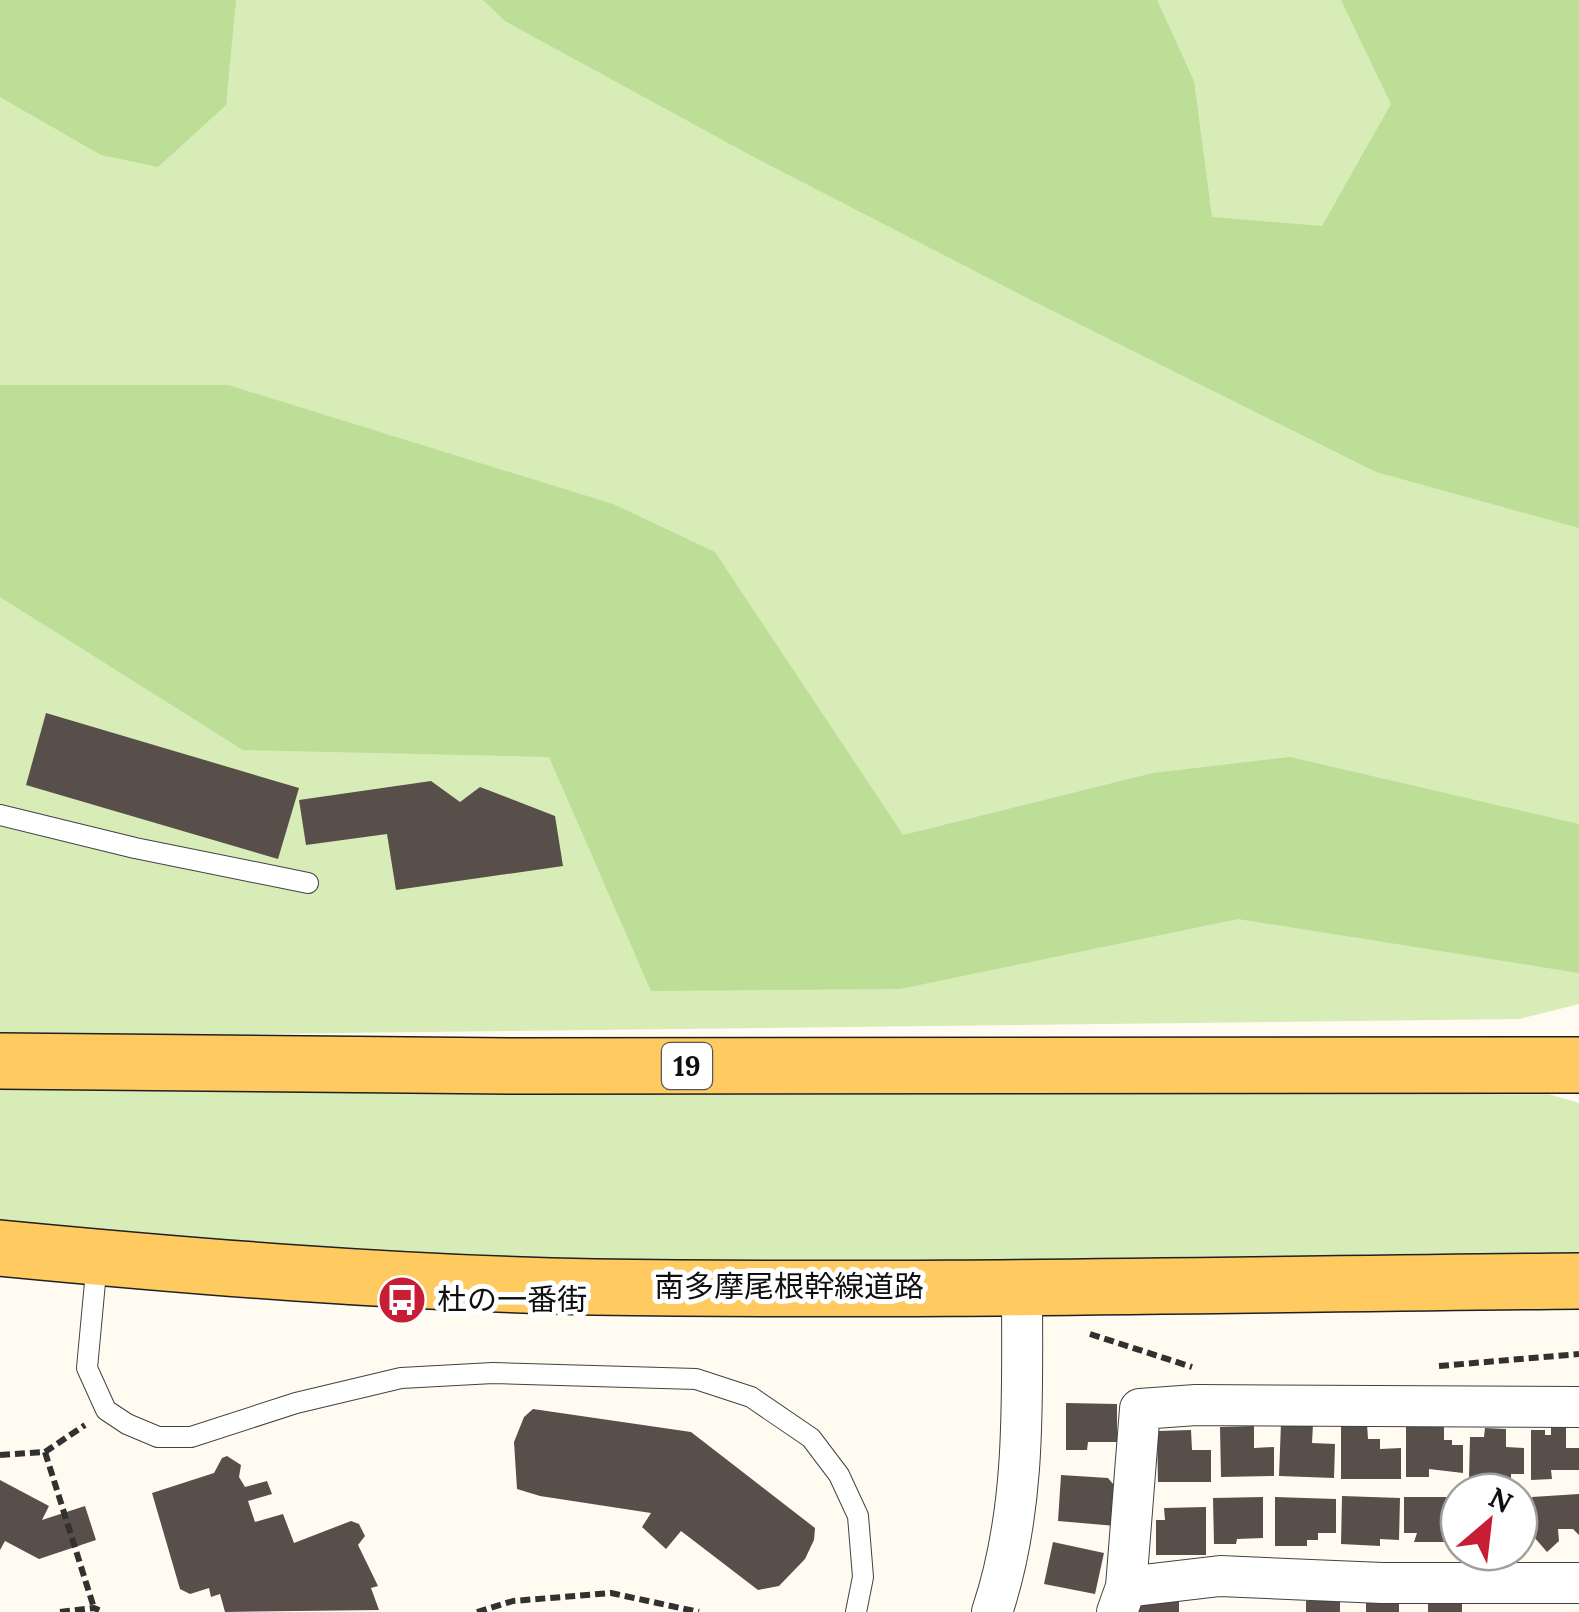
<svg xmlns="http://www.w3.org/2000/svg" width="1579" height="1612" viewBox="0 0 1579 1612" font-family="Lora,'Noto Sans JP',serif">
	<rect width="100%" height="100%" fill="#fffbf0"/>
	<g fill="#d7ecb7">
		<path d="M0,0H1579V1004L1519,1019L0,1037Z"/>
		<path d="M0,1078L1538,1091L1579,1103V1258L582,1270L0,1232Z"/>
	</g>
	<g fill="#bdde96">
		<path d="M0,0H236L226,105L158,167L101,155L0,97Z"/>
		<path d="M483,0H1157L1194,81L1212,217L1322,226L1391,104L1341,0H1579V528L1376,472L1029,299L750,155L505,21Z"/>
		<path d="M228,385L613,504L715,552L903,835L1153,773L1290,757L1579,824V973L1238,919L900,989L651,991L549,757L243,750L0,597V385Z"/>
	</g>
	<g fill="#584e4a">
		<path d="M46,713L299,788L278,859L26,785Z"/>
		<path d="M431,781L460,802L480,787L555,816L563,866L396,890L387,834L306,845L299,800Z"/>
		<path d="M1066,1403L1117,1404V1442H1088L1087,1450H1066Z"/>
		<path d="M533,1409L691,1432L815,1528L814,1540L805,1559L779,1586L758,1590L681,1531L666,1549L642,1527L651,1513L540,1496L517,1489L514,1442L524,1417Z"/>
		<path d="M1281,1423L1313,1424L1312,1443L1335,1444L1334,1478L1279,1476Z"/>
		<path d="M1341,1424H1367L1368,1439H1380V1449L1401,1448V1479H1341Z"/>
		<path d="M1406,1424H1444V1440H1452V1445H1463V1473L1429,1469V1477H1406Z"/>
		<path d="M1254,1426V1448L1274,1447V1476L1221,1477L1220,1427Z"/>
		<path d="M1551,1427H1566V1448H1579V1470H1551L1552,1479L1531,1480V1430H1545V1435H1551Z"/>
		<path d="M1485,1428L1506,1429V1447L1524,1448V1474H1511V1479L1469,1478L1470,1437H1484Z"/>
		<path d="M1191,1430L1192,1450H1211V1482H1158L1157,1431Z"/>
		<path d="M227,1456L241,1465L239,1477L245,1487L267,1481L272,1494L248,1501L255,1522L283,1514L294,1543L351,1521L359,1524L365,1536L358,1545L378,1586L371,1588L379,1610L225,1612L220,1594L211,1597L209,1588L190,1594L180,1589L152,1493L214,1473L222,1458Z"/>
		<path d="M1061,1475L1108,1478L1118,1490L1116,1526L1058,1521Z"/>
		<path d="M0,1480L49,1506L42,1520L85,1506L96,1540L39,1559L5,1541L0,1550Z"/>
		<path d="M1579,1494V1535L1573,1529H1558L1559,1541L1547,1552L1534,1537L1532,1497Z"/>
		<rect x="1519" y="1495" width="8" height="38"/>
		<path d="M1342,1496L1400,1498L1399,1540L1380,1539V1546L1341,1544Z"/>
		<path d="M1263,1497V1538L1237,1539L1236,1544H1214L1213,1498Z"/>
		<path d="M1275,1497L1336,1499V1533H1318V1540H1307V1546H1275Z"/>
		<path d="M1404,1497H1459L1458,1542H1414L1417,1533H1404Z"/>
		<path d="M1206,1507V1555H1156V1520H1165L1164,1508Z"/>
		<path d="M1053,1542L1104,1553L1095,1594L1044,1584Z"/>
		<path d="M1143,1598L1179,1599V1612H1132Z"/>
		<rect x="1306" y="1601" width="34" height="11"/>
		<rect x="1366" y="1603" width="33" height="9"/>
		<path d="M1428,1603L1462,1604V1612H1428Z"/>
	</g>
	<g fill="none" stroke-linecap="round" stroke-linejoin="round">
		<g stroke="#424242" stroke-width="22">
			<g id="service">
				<path d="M0,815L135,848L308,883"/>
				<path d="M97,1261L87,1368L106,1410L127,1424L158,1437H191L296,1403L401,1378L493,1373L696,1379L751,1397L811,1438L839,1475L858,1516L863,1577L856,1612"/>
			</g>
		</g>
		<g stroke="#424242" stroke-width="42">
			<g id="minor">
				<path d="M1126,1587L1220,1576L1382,1583H1579"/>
				<path d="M992,1612C1027,1508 1022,1396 1022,1287"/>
				<path d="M1117,1612L1126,1587L1140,1409L1196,1405L1579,1407"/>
			</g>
		</g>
		<g stroke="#202020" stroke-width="58">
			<g id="primary">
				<path d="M0,1061L512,1066L1579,1065"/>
				<path d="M0,1248C198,1267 396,1283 594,1287C922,1292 1251,1284 1579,1281"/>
			</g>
		</g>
		<g stroke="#313131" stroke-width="6" stroke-dasharray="10 5" stroke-linecap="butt">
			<path d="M1090,1334L1192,1367"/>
			<path d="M1439,1366L1579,1354"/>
			<path d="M45,1452L94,1608"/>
			<path d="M0,1455L45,1452L85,1425"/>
			<path d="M60,1612L94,1608L103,1612"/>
			<path d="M477,1612L513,1601L611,1593L699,1612"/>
		</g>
		<use href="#service" stroke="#fff" stroke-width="20"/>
		<use href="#minor" stroke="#fff" stroke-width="40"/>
		<use href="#primary" stroke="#ffca60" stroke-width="55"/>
	</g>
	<defs>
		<g id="bus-disc" transform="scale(2.5)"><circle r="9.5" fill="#c71e36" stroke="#fff"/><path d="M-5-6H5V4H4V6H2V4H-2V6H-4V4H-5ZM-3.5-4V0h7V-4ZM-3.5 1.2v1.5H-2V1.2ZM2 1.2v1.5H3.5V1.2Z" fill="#fff"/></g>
	</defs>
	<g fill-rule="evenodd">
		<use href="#bus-disc" x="402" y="1300"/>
	</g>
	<g text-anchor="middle" stroke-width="10" stroke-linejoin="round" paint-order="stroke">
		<rect fill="#fff" stroke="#575757" stroke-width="2.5" x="662" y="1043" width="50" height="46" rx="8"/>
		<g font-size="28" font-weight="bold" fill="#0f0f0f">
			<text x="687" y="1076">19</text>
		</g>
		<g font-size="30" fill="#0f0f0f" stroke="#fff">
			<text x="789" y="1297">南多摩尾根幹線道路</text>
		</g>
		<g font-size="30" fill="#0f0f0f" stroke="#fff" text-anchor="start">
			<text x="437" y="1310">杜の一番街</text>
		</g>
	</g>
	<g transform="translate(1489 1522) rotate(28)"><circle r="48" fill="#ffffff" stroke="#9f9f9f" stroke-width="2.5"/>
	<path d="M0-8L18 38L0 25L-18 38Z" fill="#c71e36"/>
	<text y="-15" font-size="28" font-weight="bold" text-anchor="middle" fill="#0f0f0f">N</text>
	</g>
</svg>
